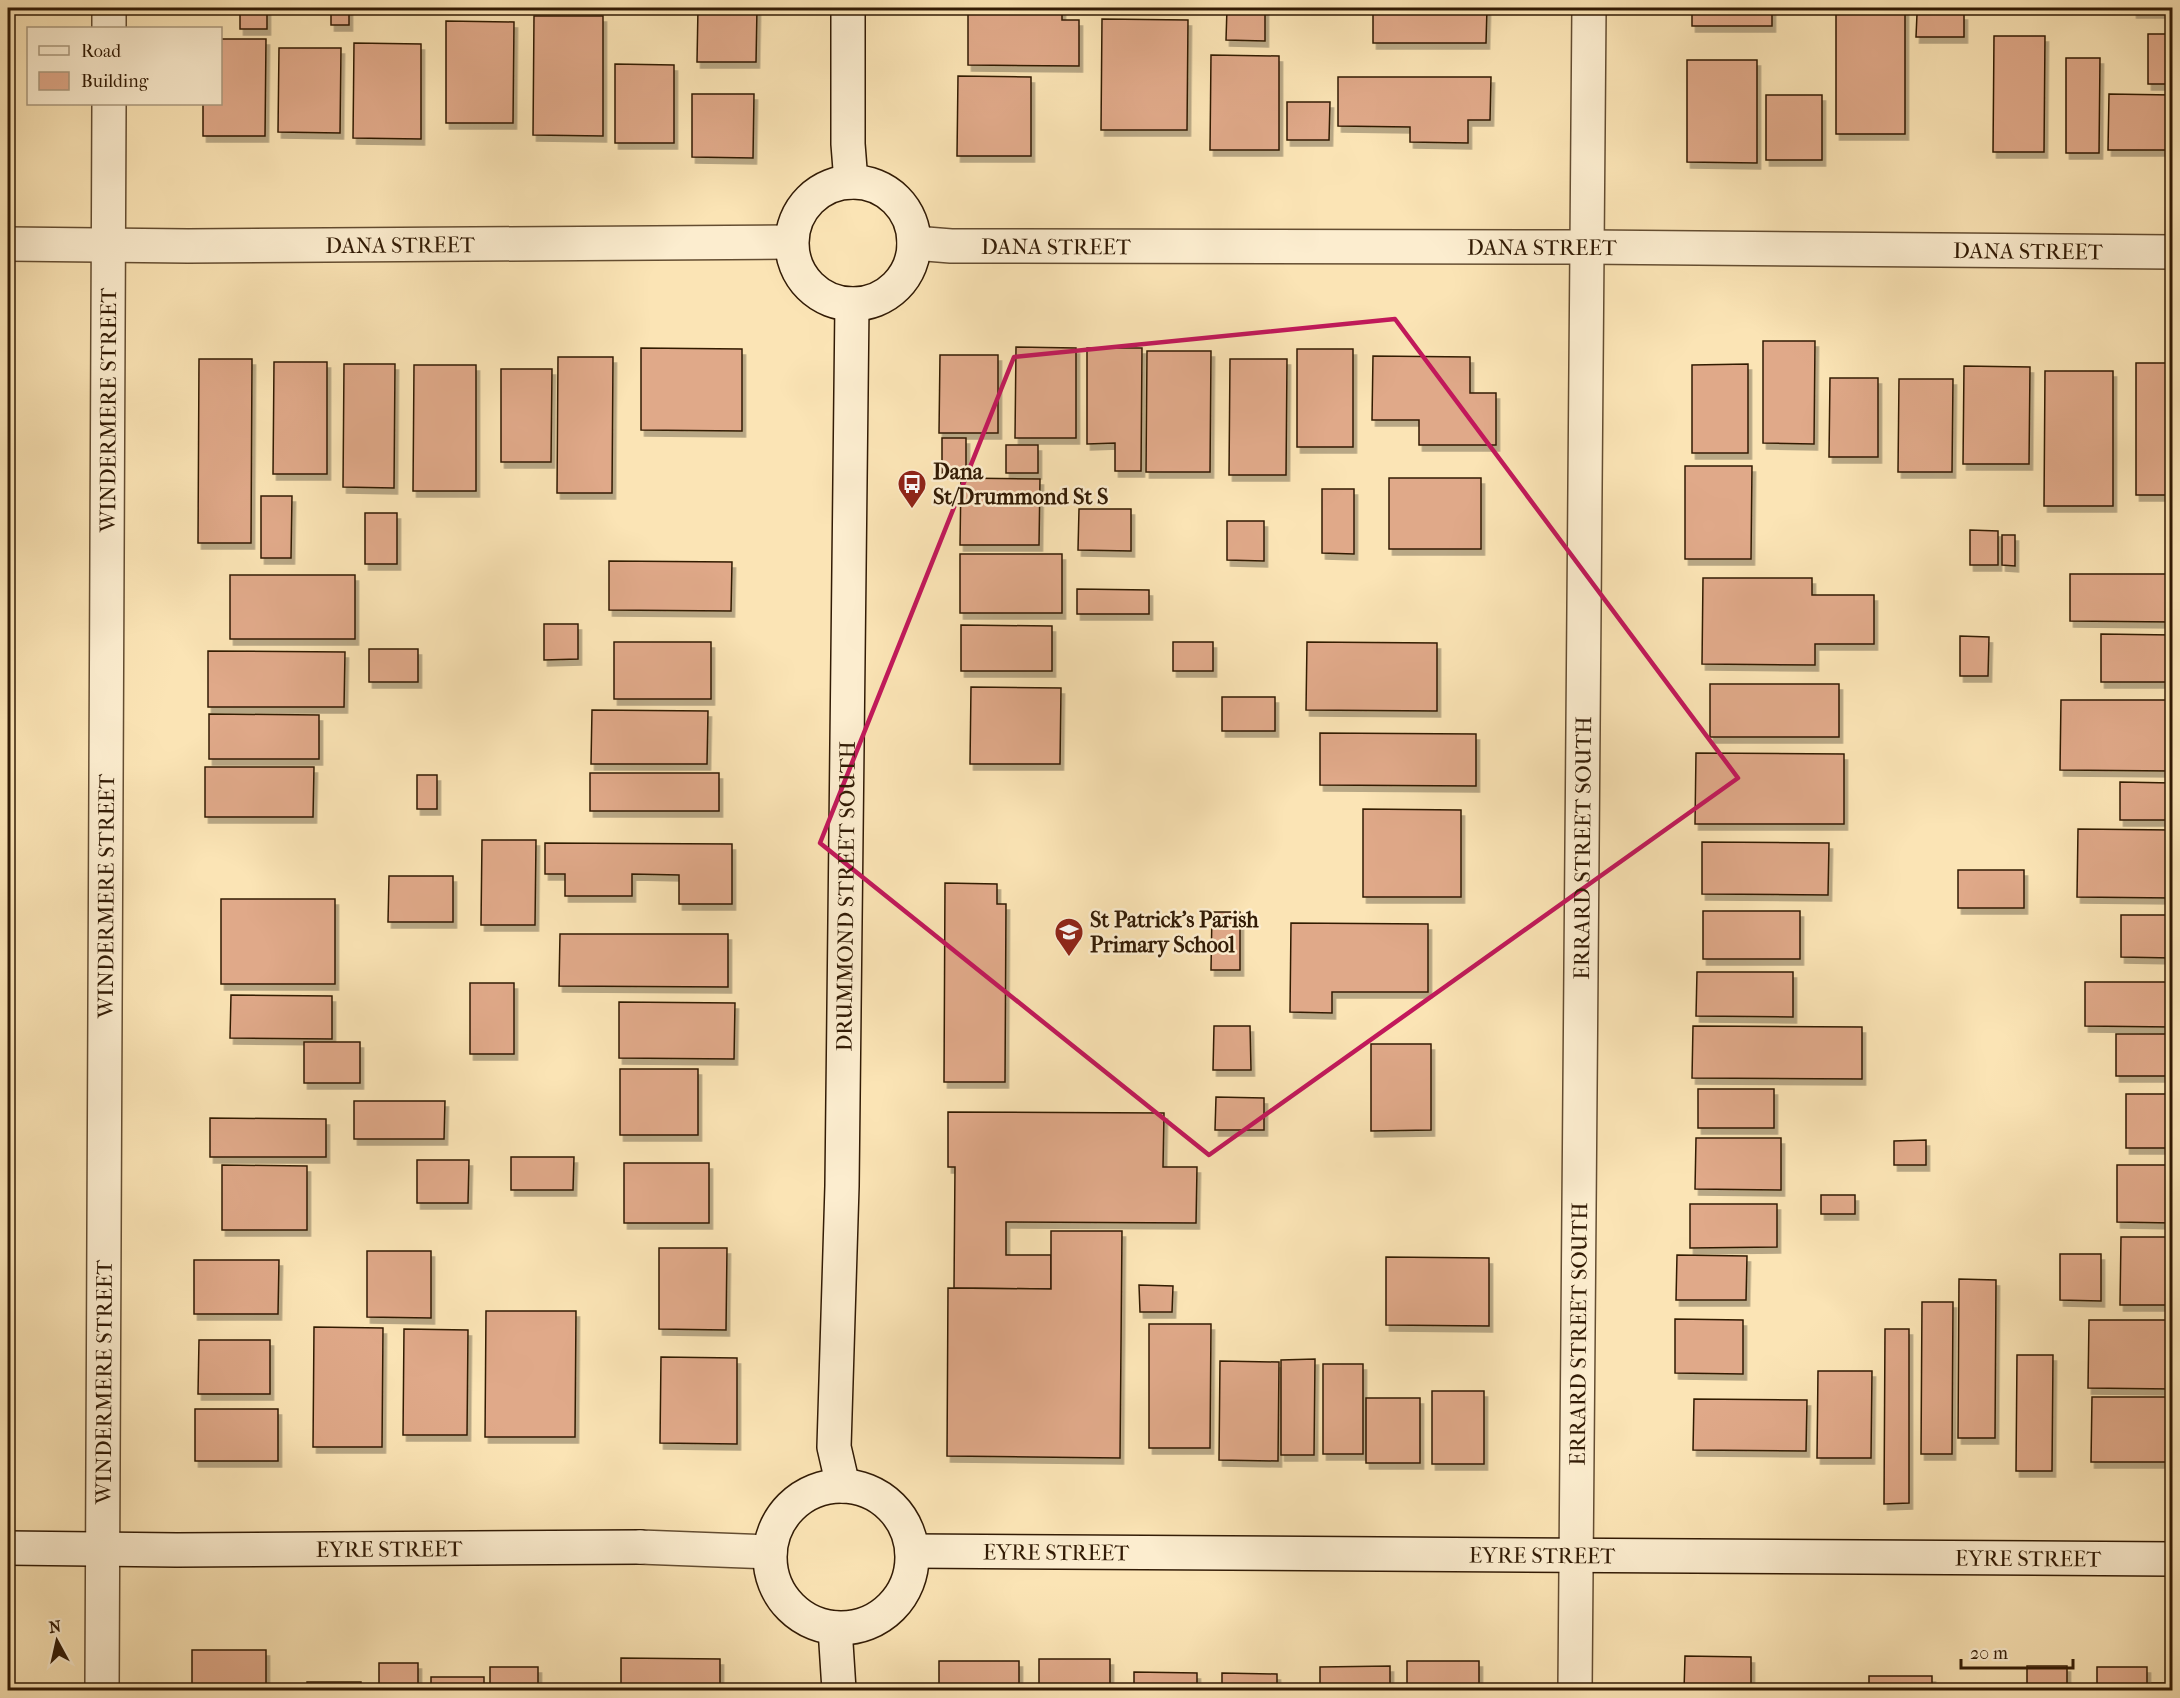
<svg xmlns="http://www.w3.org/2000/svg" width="2180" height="1698" viewBox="0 0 2180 1698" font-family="'IM FELL French Canon',serif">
	<defs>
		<filter id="shadow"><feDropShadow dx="3.5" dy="6" stdDeviation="0" flood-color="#0004"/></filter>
	</defs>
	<rect width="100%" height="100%" fill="#fbe4b5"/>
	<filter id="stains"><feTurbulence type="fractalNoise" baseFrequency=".00333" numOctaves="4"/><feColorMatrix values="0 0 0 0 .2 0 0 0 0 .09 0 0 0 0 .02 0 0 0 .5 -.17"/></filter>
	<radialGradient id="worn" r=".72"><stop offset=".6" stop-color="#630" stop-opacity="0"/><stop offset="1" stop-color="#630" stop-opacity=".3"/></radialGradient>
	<g fill="#e0a989" stroke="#321b05" stroke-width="1.5" filter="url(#shadow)">
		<rect x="240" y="8" width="27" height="21"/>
		<rect x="331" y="8" width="18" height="17"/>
		<path d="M698,8H757L756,62H697Z"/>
		<path d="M968,8H1062V20H1079V66L968,65Z"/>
		<path d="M1227,8H1265V41L1226,40Z"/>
		<path d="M1373,8H1487L1486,43H1373Z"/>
		<rect x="1692" y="8" width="80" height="18"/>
		<rect x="1836" y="8" width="69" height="126"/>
		<rect x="2133" y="8" width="39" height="4"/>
		<path d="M1917,14H1964V37H1916Z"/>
		<path d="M534,16H603V136L533,135Z"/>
		<path d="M1102,19L1188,20L1187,130H1101Z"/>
		<path d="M446,21L514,22L513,123H446Z"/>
		<rect x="2148" y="34" width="24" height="50"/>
		<path d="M1994,36H2045L2044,152H1993Z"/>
		<path d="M220,39H266L265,136H203V104H220Z"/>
		<path d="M354,43L421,44V139L353,138Z"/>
		<path d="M279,48H341L340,133L278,132Z"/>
		<path d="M1211,55L1279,56V150H1210Z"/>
		<path d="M2066,58H2100L2099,153H2066Z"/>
		<path d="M1687,60H1757V163L1687,162Z"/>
		<path d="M615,64L674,65V143H615Z"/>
		<path d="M958,76L1031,77V156H957Z"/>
		<path d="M1338,77H1491L1490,120H1468V143L1410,142V127L1338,126Z"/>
		<path d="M692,94H754L753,158L692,157Z"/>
		<path d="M2109,94L2172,95V150H2108Z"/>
		<rect x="1766" y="95" width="56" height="65"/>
		<path d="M1287,102H1330L1329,140H1287Z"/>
		<path d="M1763,341H1815L1814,444L1763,443Z"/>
		<path d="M8,345H10L9,459H8Z"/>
		<path d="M1016,347L1076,348V438H1015Z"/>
		<path d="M641,348L742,349V431L641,430Z"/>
		<path d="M1087,348H1142L1141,471H1115V443L1087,444Z"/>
		<rect x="1297" y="349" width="56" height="98"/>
		<path d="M1147,351H1211L1210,472H1146Z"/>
		<path d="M940,355H998V433H939Z"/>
		<path d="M1373,356L1470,357V393H1496V445H1419V420H1372Z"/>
		<path d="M558,357H613L612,493H557Z"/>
		<path d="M199,359H252L251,543H198Z"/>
		<path d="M1230,359H1287L1286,475H1229Z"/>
		<path d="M274,362H327V474H273Z"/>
		<rect x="2136" y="363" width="36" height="132"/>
		<path d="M344,364H395L394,488L343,487Z"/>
		<path d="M1748,364V453H1692V365Z"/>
		<path d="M414,365H476V491H413Z"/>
		<path d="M1964,366L2030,367L2029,464H1963Z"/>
		<path d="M501,369H552L551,462H501Z"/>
		<path d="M2045,371H2113V506H2044Z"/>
		<path d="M1830,378H1878V457H1829Z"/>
		<path d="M1899,379H1953L1952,472H1898Z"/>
		<rect x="942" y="438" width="24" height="35"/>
		<rect x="1006" y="445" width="32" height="28"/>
		<path d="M1685,466H1752L1751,559H1685Z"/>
		<path d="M961,478L1040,479L1039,545H960Z"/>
		<rect x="1389" y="478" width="92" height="71"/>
		<path d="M1322,489H1354V554L1322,553Z"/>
		<path d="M261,496H292L291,558H261Z"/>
		<path d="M1079,509H1131V551L1078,550Z"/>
		<rect x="365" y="513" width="32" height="51"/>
		<path d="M1227,521H1264V561L1227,560Z"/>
		<rect x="2171" y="522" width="1" height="40"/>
		<path d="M1970,530L1998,531V565H1970Z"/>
		<path d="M2002,535H2015V566L2002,565Z"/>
		<rect x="960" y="554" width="102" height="59"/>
		<path d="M609,561L732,562L731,611L609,610Z"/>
		<path d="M2070,574H2172V622L2070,621Z"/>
		<rect x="230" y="575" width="125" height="64"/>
		<path d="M1703,578H1812V595H1874V644H1815V665L1702,664Z"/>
		<path d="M1077,589L1149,590V614H1077Z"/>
		<path d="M544,624H578V659L544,660Z"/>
		<path d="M961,625L1052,626V671H961Z"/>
		<path d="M2101,634L2172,635V682H2101Z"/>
		<path d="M1960,636L1989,637L1988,676H1960Z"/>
		<rect x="614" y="642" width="97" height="57"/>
		<rect x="1173" y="642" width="40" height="29"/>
		<path d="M1307,642L1437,643V711L1306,710Z"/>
		<rect x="369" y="649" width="49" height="33"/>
		<path d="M208,651L345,652L344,707H208Z"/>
		<rect x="1710" y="684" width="129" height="53"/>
		<path d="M971,687L1061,688L1060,764H970Z"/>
		<rect x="1222" y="697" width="53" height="34"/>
		<path d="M2061,700H2172V771L2060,770Z"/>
		<path d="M592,710L708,711L707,764H591Z"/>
		<path d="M209,714L319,715V759H209Z"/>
		<path d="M1320,733L1476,734V786L1320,785Z"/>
		<path d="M1696,753L1844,754V824H1695Z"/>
		<path d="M205,767H314L313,817H205Z"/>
		<rect x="590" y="773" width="129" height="38"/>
		<rect x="417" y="775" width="20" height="34"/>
		<path d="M2120,782L2172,783V820H2120Z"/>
		<path d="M1363,809L1461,810V897H1363Z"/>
		<path d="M2078,829L2172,830V898L2077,897Z"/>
		<path d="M482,840H536L535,925H481Z"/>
		<path d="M1702,842L1829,843L1828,895L1702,894Z"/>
		<path d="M545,843L732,844V904H679V875L632,874V896H565V874H545Z"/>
		<rect x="1958" y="870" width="66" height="38"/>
		<path d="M389,876H453V922H388Z"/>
		<path d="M945,883L997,884V904H1006L1005,1082H944Z"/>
		<rect x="221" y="899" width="114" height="85"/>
		<rect x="1703" y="911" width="97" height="48"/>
		<path d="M1212,912H1240V970H1211Z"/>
		<path d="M2121,915H2172V958L2121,957Z"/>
		<path d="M1291,923L1428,924V992H1332V1013L1290,1012Z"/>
		<path d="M560,934H728V987L559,986Z"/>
		<path d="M1697,972H1793V1017L1696,1016Z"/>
		<path d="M2085,982H2172V1027L2085,1026Z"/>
		<rect x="470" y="983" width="44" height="71"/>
		<path d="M231,995L332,996V1039L230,1038Z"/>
		<path d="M619,1002L735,1003L734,1059L619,1058Z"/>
		<path d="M1214,1026H1250L1251,1070H1213Z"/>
		<path d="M1693,1026L1862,1027V1079L1692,1078Z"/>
		<rect x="2116" y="1034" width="56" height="42"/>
		<rect x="304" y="1042" width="56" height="41"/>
		<path d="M1371,1044H1431V1130L1371,1131Z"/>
		<rect x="620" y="1069" width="78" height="66"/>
		<rect x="1698" y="1089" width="76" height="39"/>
		<rect x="2126" y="1094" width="46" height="54"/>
		<path d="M1216,1097L1264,1098V1130H1215Z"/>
		<path d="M354,1101H445L444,1139H354Z"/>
		<path d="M948,1112L1164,1113L1163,1167H1197L1196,1223L1006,1222V1255H1051V1289L954,1288L955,1167H948Z"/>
		<path d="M210,1118L326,1119V1157H210Z"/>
		<path d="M1696,1138H1781V1190L1695,1189Z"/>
		<path d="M1926,1140V1165H1894V1141Z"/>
		<path d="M511,1157H574L573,1190H511Z"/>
		<path d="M417,1160H469L468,1203H417Z"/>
		<rect x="624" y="1163" width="85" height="60"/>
		<path d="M222,1165L307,1166V1230H222Z"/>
		<path d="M2117,1165H2172V1223L2117,1222Z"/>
		<rect x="1821" y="1195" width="34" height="19"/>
		<path d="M1690,1204H1777V1247L1690,1248Z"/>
		<path d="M1051,1231H1122L1120,1458L947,1456L948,1288L1051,1289Z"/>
		<path d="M2121,1237H2172V1305H2120Z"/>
		<path d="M659,1248H727L726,1330L659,1329Z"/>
		<path d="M367,1251H431V1318L367,1317Z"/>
		<path d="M2060,1254H2101V1301L2060,1300Z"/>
		<path d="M1677,1255L1747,1256L1746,1300H1676Z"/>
		<path d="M1386,1257L1489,1258V1326L1386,1325Z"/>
		<path d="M194,1260H279L278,1314H194Z"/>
		<path d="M1959,1279L1996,1280L1995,1438H1958Z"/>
		<path d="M1139,1285L1173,1286L1172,1312H1140Z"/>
		<path d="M1922,1302H1953L1952,1454H1921Z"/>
		<path d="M486,1311H576L575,1437H485Z"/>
		<path d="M1675,1319L1743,1320V1374L1675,1373Z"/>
		<path d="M2089,1320H2172V1389L2088,1388Z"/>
		<path d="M1149,1324H1211L1210,1448H1149Z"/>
		<path d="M314,1327L383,1328L382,1447H313Z"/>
		<path d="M404,1329L468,1330L467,1435H403Z"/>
		<path d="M1885,1329H1909V1503L1884,1504Z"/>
		<path d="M199,1340H270V1394H198Z"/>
		<path d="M2017,1355H2053L2052,1471H2016Z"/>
		<path d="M661,1357L737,1358V1444L660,1443Z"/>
		<path d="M1315,1359L1314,1455H1281V1360Z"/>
		<path d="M1220,1361L1279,1362L1278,1461L1219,1460Z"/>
		<rect x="1323" y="1364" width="40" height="90"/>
		<path d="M1818,1371H1872L1871,1458H1817Z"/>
		<rect x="1432" y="1391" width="52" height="73"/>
		<path d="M2092,1397H2172V1462H2091Z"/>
		<rect x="1366" y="1398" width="54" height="65"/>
		<path d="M1694,1399L1807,1400L1806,1451L1693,1450Z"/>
		<rect x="195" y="1409" width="83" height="52"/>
		<rect x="192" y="1650" width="74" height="40"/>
		<path d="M1685,1656L1751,1657V1690H1684Z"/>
		<path d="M621,1658L720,1659V1690H621Z"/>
		<rect x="1039" y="1659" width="71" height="31"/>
		<rect x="939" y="1661" width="80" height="29"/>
		<rect x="1407" y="1661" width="72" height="29"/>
		<rect x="379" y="1663" width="39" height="27"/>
		<path d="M1390,1666V1690H1320V1667Z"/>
		<rect x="2027" y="1666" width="40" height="24"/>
		<rect x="490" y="1667" width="48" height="23"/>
		<rect x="2097" y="1667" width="50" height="23"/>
		<path d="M1134,1672L1197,1673V1690H1134Z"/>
		<path d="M1222,1673L1277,1674V1690H1222Z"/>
		<rect x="1869" y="1676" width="63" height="14"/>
		<rect x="431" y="1677" width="53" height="13"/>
		<rect x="307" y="1682" width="54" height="8"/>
		<rect x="2152" y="1683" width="20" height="7"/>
		<rect x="1762" y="1685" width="81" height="5"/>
	</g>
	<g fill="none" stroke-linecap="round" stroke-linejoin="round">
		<g stroke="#644d31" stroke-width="36">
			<g id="minor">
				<path d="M109,28V8"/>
				<path id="s1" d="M102,1690L109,104"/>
				<path id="s2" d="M1575,1690L1589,8"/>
			</g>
		</g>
		<g stroke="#644d31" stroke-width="36">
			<g id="tertiary">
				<path id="s3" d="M914,243L951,246L1587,247L2172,252"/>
				<path id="s4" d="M8,244L188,246L791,242"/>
				<path d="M640,1547L770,1552"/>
			</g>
		</g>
		<g stroke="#321b05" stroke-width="36">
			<g id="secondary">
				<path d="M848,8V144L851,182"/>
				<circle cx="853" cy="243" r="61"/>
				<circle cx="841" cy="1557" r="71"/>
				<path id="s5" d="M843,1486L834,1447L842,1186L852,304"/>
				<path id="s6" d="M8,1548L177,1550L640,1547"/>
				<path id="s7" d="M912,1551L2172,1559"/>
				<path d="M835,1628L839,1690"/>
			</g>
		</g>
		<use href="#minor" stroke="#fcedcf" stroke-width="33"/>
		<use href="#tertiary" stroke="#fcedcf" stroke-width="33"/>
		<use href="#secondary" stroke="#fcedcf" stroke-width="33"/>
	</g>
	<path fill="none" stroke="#c2185b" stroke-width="4.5" stroke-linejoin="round" d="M1395,319L1738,778L1209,1155L820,843L1014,357Z"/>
	<defs>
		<g id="bus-pin" transform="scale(1.5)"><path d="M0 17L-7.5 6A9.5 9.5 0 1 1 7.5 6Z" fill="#8f2418" stroke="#fcedcf"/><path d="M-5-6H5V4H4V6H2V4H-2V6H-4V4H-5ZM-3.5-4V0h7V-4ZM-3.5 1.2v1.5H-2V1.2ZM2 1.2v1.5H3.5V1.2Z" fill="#fff"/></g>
		<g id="school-pin" transform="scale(1.5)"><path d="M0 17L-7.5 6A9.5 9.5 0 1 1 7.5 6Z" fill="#8f2418" stroke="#fcedcf"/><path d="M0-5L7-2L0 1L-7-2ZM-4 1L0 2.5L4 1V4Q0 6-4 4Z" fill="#fff"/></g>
	</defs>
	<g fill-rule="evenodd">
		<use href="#bus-pin" x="912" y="484"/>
		<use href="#school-pin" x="1069" y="932"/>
	</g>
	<g text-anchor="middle" stroke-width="5" stroke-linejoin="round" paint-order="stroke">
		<g font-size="22" fill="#321b05" stroke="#fcedcf">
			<text dy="8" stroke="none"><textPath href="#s4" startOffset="392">DANA STREET</textPath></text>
			<text dy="8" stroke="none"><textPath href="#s3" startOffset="142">DANA STREET</textPath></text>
			<text dy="8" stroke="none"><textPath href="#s3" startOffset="628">DANA STREET</textPath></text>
			<text dy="8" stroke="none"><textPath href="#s3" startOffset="1114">DANA STREET</textPath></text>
			<text dy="8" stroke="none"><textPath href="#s1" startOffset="1280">WINDERMERE STREET</textPath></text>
			<text dy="8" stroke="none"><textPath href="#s2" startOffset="842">ERRARD STREET SOUTH</textPath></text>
			<text dy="8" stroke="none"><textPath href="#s5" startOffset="591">DRUMMOND STREET SOUTH</textPath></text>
			<text dy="8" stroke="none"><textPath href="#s1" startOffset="794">WINDERMERE STREET</textPath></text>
			<text dy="8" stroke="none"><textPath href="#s2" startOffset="356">ERRARD STREET SOUTH</textPath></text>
			<text dy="8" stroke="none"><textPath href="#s1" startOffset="308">WINDERMERE STREET</textPath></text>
			<text dy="8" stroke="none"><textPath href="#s6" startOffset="381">EYRE STREET</textPath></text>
			<text dy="8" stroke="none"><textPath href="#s7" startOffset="144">EYRE STREET</textPath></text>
			<text dy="8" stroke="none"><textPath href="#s7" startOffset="630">EYRE STREET</textPath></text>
			<text dy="8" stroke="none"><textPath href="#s7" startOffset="1116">EYRE STREET</textPath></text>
		</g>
		<g font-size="22" font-weight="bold" fill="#321b05" stroke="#fcedcf" text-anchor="start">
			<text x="933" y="479">Dana<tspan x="933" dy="25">St/Drummond St S</tspan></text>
			<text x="1090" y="927">St Patrick's Parish<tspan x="1090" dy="25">Primary School</tspan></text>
		</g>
	</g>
	<rect width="2180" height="1698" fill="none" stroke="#fbe4b5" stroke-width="30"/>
	<rect x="9" y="9" width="2162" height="1680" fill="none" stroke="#321b05" stroke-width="3"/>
	<rect x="15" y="15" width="2150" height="1668" fill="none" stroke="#321b05" stroke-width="1.5"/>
	<rect x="27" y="27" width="195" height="78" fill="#fcedcf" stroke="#ab997e" stroke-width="1.5"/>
	<rect x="39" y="46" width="30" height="9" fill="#fcedcf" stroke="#ab997e" stroke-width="1.5"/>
	<text x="81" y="57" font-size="18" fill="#321b05">Road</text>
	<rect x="39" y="72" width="30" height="18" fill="#e0a989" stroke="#ab997e" stroke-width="1.5"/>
	<text x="81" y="87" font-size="18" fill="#321b05">Building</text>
	<g transform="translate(57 1641) rotate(352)" stroke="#fcedcf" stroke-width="4.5" paint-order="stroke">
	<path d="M0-4.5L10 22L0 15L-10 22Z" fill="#321b05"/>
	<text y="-9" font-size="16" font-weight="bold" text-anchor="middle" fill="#321b05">N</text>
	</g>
	<path d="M1961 1659v9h112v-9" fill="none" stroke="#321b05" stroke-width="3"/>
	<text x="1970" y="1659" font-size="18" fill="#321b05" stroke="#fcedcf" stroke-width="4.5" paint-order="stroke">20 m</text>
	<rect width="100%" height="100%" filter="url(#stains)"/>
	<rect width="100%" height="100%" fill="url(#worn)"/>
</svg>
